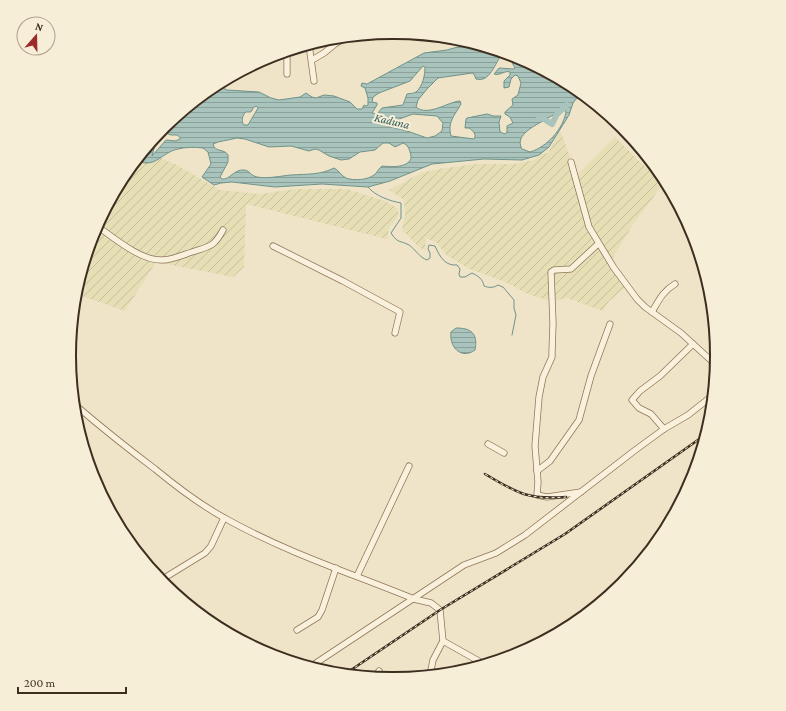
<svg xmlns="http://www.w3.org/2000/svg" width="786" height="711" viewBox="0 0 786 711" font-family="'Crimson Pro',serif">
	<defs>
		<pattern id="farmland-furrows" width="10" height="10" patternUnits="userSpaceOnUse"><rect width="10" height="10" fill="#e6deb5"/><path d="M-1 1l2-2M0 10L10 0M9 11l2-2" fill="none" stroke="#c6bf9b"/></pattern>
		<pattern id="water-rules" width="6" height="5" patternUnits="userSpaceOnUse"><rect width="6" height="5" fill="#a9c4bc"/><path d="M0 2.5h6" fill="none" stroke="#8ba098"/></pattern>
	</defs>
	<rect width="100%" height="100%" fill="#f0e4c8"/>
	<g fill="url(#farmland-furrows)">
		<path d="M560,130L577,175L615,137L646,168L651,163L665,181L632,226L612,259L628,285L609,301L603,311L567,298L552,301L530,295L505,282L468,268L446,255L437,243L426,238L425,250L420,248L402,230L405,215L404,200L389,190L421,173L438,169L476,164H515L534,160L542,154L548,153Z"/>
		<path d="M144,151L175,164L220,190L260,194L295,189H347L385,201L397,208L399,215L389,228L387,239L246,204L244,267L233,277L156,262L125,311L76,294V292L94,231L124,176Z"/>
	</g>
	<g fill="url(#water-rules)" stroke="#6f938a" fill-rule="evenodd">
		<path d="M472,43L517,57L573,87L583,95L576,99L573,103L569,115L549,147L539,155L522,160L484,159L432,164L390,181L368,187L322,184L275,187L232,182L221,183L214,185L202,177L211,164L208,152L203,148C195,147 185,147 178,149C162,152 154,170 137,160L164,127L213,86L220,83L223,88L227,90L259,92L271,98L279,100L300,97L306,93L312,97L316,98L324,95L334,96L350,102L357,109H362L364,105L366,106L368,105V98L365,88L361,86L362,83L367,84L424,53L447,50ZM502,54L510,59L515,68L513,69L499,68L494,74C500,76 505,70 510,72V75L504,81V88L509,87L511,79L515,75L518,76L521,83L518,95L512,99L513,105L505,112V114L510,117L513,123L507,126V132L505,134L500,132L499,122L501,116H493L487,114L467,118L466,119L465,128H469C473,131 477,134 474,139L451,136C447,122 455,115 461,104L460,101C447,102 428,117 416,107L418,100L427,89L438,78L472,73L474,74L476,79C490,83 495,63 502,54ZM423,66L425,67C425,75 423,86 416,92C413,94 410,93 407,94L403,105L382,108L377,114L372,113L377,105V103L372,102L373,97L379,93L410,81ZM256,106L258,108L248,125H244C241,122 242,115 246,112H251L253,108ZM562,110H565L566,112C563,129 547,147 530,152L522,149C513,134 539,124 548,118C553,116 557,111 562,110ZM413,114L437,116L443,123L442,131L435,136L427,138L407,131L387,126L388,123ZM161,131L171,135H177L181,138L176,141L166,140L152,156L156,141ZM237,138L245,139L269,147L291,146L309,151L315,149L319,150L329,156L341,160L349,159L360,152L375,150L383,143H389L395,147L403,143C409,145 411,153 411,159C407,168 391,167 382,166C379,168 377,173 374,175C368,180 353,181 346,178C341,176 339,170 334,168C321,175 306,174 291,175C280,176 268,179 257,177C251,176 249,170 244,170C234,169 230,180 222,179L220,177L228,162V155C224,148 215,153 213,144L218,142Z"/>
		<path d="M456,328C472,328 478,334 475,350C461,360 449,347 451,332Z"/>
	</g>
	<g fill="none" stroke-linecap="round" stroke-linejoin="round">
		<path stroke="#6f938a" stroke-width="1" d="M368,187C375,196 390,201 401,203V218L391,233C398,244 400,240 409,245C416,250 419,257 427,260L430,258V253L428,249L429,245L435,246C440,257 445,266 457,265L460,269L459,274L460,277H465L472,273C478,276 483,279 484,286C489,288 493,288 498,285L503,287L514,300V308L516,315L512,335"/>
		<path stroke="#a9c4bc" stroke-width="6" d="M539,116L552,124L557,114L567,105"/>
		<g stroke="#8d765c" stroke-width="7">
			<g id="minor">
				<path d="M309,45L314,81"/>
				<path d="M297,48L309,49"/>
				<path d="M287,51V74"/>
				<path d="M312,60L324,53L335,44L348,36"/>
				<path d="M571,162L589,227L614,268L637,299L645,307L681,333L716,365"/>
				<path d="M97,226C114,238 141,261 162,260C172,260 183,255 192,252C210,246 214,247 223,230"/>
				<path d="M273,246L343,281L400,312L395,333"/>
				<path d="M652,312C659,300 663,291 675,284"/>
				<path d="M74,404C101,427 127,448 155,469C178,488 203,507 230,521C288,553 353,574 414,599L431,603L440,610L443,641L433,660L430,675"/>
				<path d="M664,429L651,414L639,408L632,400L640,391L660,376L693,344"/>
				<path d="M488,444L504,453"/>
				<path d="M537,471L550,461L579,420L591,376L610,324"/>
				<path d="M581,492L547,497L537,495L538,482L535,446L539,397L543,377L552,357V352L553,323L551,272L554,270L571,269L598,244"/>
				<path d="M357,576L409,466"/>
				<path d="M161,580L205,553L211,546L224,518"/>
				<path d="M297,630L318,617L322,610L336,568"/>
				<path d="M443,641L484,664"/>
				<path d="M310,667L464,565L496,553L525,535L634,451L664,429L688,415L712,396"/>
				<path d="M375,677L379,671"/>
			</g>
		</g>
		<use href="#minor" stroke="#faf1dc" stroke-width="5.5"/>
		<g stroke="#3d2e20" stroke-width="2.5">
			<g id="rail">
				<path d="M485,474C517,493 528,500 566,497"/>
				<path d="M345,674L440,610L565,534L705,435"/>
			</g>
		</g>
		<use href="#rail" stroke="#f7eed8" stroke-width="1" stroke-dasharray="3" stroke-linecap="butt"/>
	</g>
	<g text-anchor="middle" stroke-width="4" stroke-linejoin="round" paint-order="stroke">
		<g font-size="12" font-style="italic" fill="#2f5d5a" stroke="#f7eed8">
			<text transform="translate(392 121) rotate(13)" y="4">Kaduna</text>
		</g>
	</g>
	<path d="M0 0H786V711H0ZM392 39H394A316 316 0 0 1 710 355V356A316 316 0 0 1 394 672H392A316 316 0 0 1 76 356V355A316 316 0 0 1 392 39Z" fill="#f7eed8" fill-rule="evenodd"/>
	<path fill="none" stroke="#3d2e20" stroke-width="2" d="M392 39H394A316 316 0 0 1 710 355V356A316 316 0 0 1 394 672H392A316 316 0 0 1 76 356V355A316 316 0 0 1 392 39Z"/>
	<g transform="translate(36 36) rotate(20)"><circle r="19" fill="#f7eed8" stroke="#ada18e"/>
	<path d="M0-3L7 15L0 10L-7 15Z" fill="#9e2a2b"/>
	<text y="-6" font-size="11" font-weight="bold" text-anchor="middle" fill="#3d2e20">N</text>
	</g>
	<path d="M18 687v6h108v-6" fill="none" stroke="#3d2e20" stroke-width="2"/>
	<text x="24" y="687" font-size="12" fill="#3d2e20" stroke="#f7eed8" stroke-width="3" paint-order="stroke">200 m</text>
</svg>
